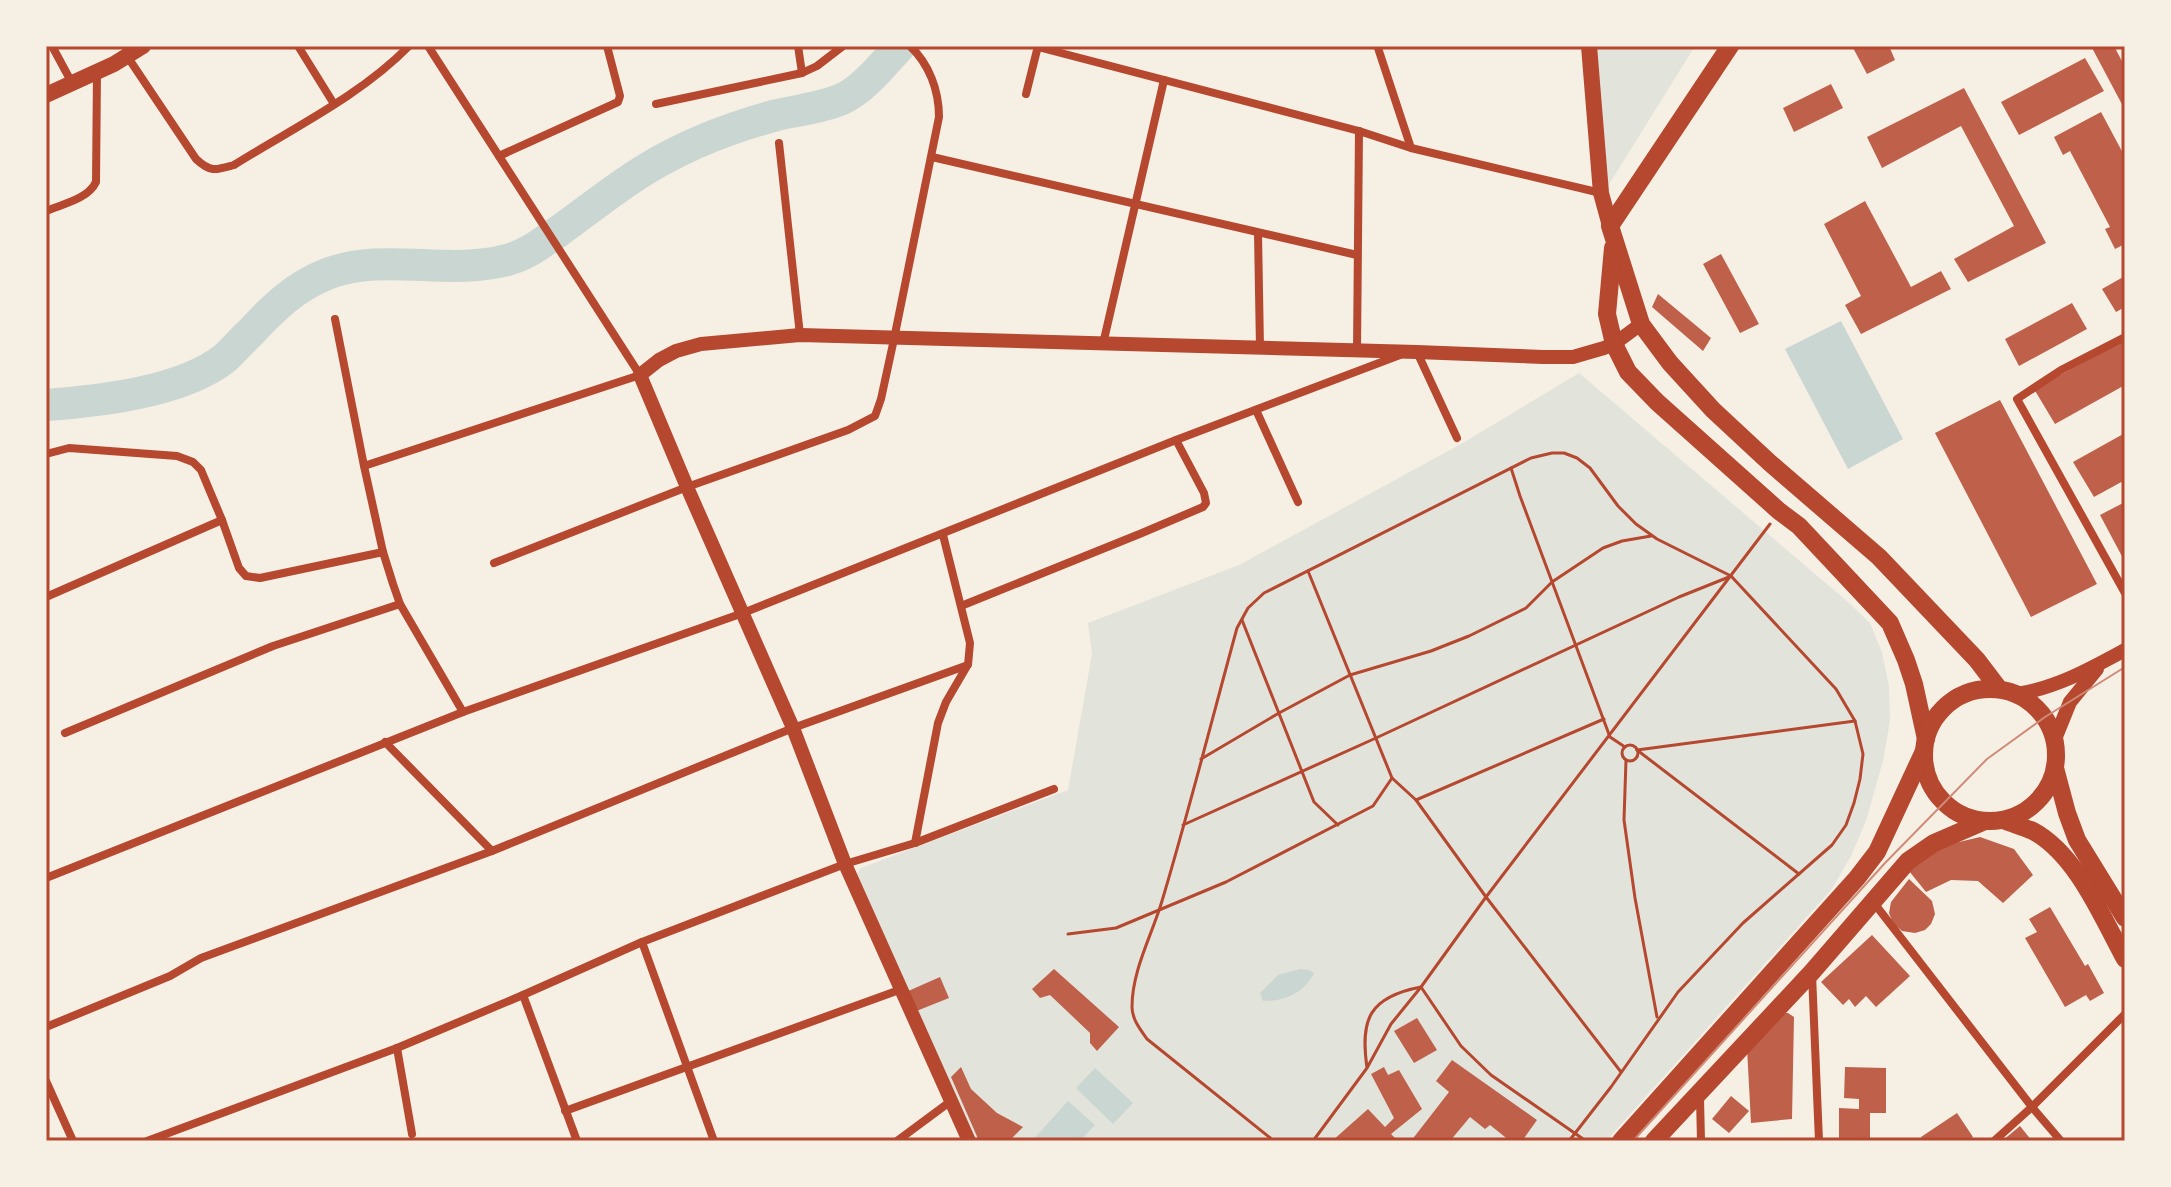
<svg xmlns="http://www.w3.org/2000/svg" width="2171" height="1187" viewBox="0 0 2171 1187" font-family="Rubik,sans-serif">
	<rect width="100%" height="100%" fill="#f6efe4"/>
	<g fill="#e2e4dc">
		<path d="M1592,46H1695L1603,194Z"/>
		<path d="M1579,373L1848,602L1870,623L1882,652L1889,687L1890,721L1883,761L1866,821L1851,856L1832,889L1606,1141H965L855,876L861,868L1068,790L1092,654L1088,623L1239,565L1461,444Z"/>
	</g>
	<g fill="#c9d6d2">
		<path d="M1841,321L1903,439L1848,469L1785,349Z"/>
		<path d="M1300,969L1309,970L1314,973C1303,994 1285,1001 1263,1001L1260,993L1278,975Z"/>
		<path d="M1095,1068L1133,1103L1113,1124L1076,1088Z"/>
		<path d="M1068,1101L1095,1125L1080,1141H1032Z"/>
	</g>
	<g fill="none" stroke-linecap="round" stroke-linejoin="round">
		<path stroke="#c9d6d2" stroke-width="32" d="M46,405C99,401 183,392 225,358C234,350 242,340 251,332C273,308 296,286 327,274C384,252 448,276 507,260C527,255 543,242 559,231C587,211 614,189 643,171C683,146 732,127 777,115C799,110 821,108 842,99C864,89 883,64 900,46"/>
	</g>
	<g fill="#bf614a">
		<path d="M1852,46H1889L1895,60L1867,74Z"/>
		<path d="M2091,46H2114L2125,67V110Z"/>
		<path d="M2085,58L2104,91L2019,135L2001,102Z"/>
		<path d="M1831,84L1843,108L1794,132L1783,108Z"/>
		<path d="M1964,88L2046,243L1968,282L1954,259L2014,226L1961,126L1882,168L1867,137Z"/>
		<path d="M2101,112L2125,157V244L2115,249L2105,229L2110,227L2070,151L2063,155L2054,137Z"/>
		<path d="M1865,201L1911,287L1941,271L1951,289L1861,334L1845,305L1861,296L1824,224Z"/>
		<path d="M1721,254L1759,324L1740,333L1703,264Z"/>
		<path d="M2125,276V307L2116,312L2102,289Z"/>
		<path d="M1658,294L1711,338L1703,351L1652,307Z"/>
		<path d="M2072,303L2087,329L2019,366L2005,339Z"/>
		<path d="M2125,340V385L2055,424L2034,389Z"/>
		<path d="M2000,400L2097,584L2031,617L1935,433Z"/>
		<path d="M2125,433V480L2094,497L2073,462Z"/>
		<path d="M2125,502V562L2100,515Z"/>
		<path d="M1980,837L2014,849L2033,875L2003,903L1978,881L1951,880L1926,892L1905,866L1934,848Z"/>
		<path d="M1909,879L1932,901L1935,914L1931,924L1925,930L1915,933L1902,931L1893,923L1889,913L1891,902Z"/>
		<path d="M2050,907L2085,966L2088,964L2104,993L2090,1001L2086,995L2065,1007L2025,938L2037,932L2029,919Z"/>
		<path d="M1872,935L1910,976L1876,1007L1866,996L1855,1007L1849,999L1843,1005L1821,982Z"/>
		<path d="M1054,969L1119,1027L1097,1051L1090,1043V1033L1050,995L1040,998L1032,989Z"/>
		<path d="M940,977L949,998L914,1012L906,992Z"/>
		<path d="M1781,1013H1788L1794,1017L1792,1119L1751,1123L1747,1048Z"/>
		<path d="M1417,1018L1437,1050L1414,1063L1394,1031Z"/>
		<path d="M1452,1060L1537,1120L1522,1141H1510L1490,1125L1485,1129L1470,1117L1450,1141H1411L1449,1092L1436,1081Z"/>
		<path d="M961,1067L971,1089L997,1113L1023,1127L1009,1141H979L951,1077Z"/>
		<path d="M1384,1067L1388,1075L1399,1070L1422,1109L1391,1134L1398,1141H1332L1368,1109L1385,1127L1394,1118L1371,1074Z"/>
		<path d="M1845,1067L1886,1068V1113H1870V1141H1839V1108L1859,1109V1099L1844,1098Z"/>
		<path d="M1731,1096L1749,1111L1729,1133L1712,1119Z"/>
		<path d="M1957,1113L1973,1137L1967,1141H1924L1921,1137Z"/>
		<path d="M2020,1126L2032,1141H2002Z"/>
	</g>
	<g fill="none" stroke-linecap="round" stroke-linejoin="round">
		<g stroke="#b5482f" stroke-width="3">
			<path d="M1511,468L1520,496L1610,737L1625,747"/>
			<path d="M1308,571L1392,778L1416,800L1604,719"/>
			<path d="M1242,620L1314,802L1338,825"/>
			<circle cx="1630" cy="753" r="8"/>
			<path d="M1637,750L1855,721"/>
			<path d="M1637,750L1799,874"/>
			<path d="M1201,759L1279,713L1350,675L1431,651L1469,636L1526,608L1552,582L1603,548L1622,541L1651,536"/>
			<path d="M1626,760L1624,820L1635,898L1657,1017"/>
			<path d="M1416,800L1486,897L1621,1072"/>
			<path d="M1183,825L1376,738L1679,597L1729,577"/>
			<path d="M1068,934L1116,928L1226,882L1373,806L1392,778"/>
			<path d="M1274,1141L1147,1039C1140,1029 1132,1019 1132,1007C1132,970 1152,935 1162,901C1189,811 1212,719 1237,628L1248,608L1264,593L1531,458L1552,453H1564L1577,458L1590,468L1618,506L1636,524L1657,539L1731,576L1836,689L1855,721L1863,754L1860,779L1854,803L1846,825L1832,845L1743,923L1678,992L1611,1087L1569,1141"/>
			<path d="M1313,1141L1367,1068L1391,1024L1421,987C1369,997 1360,1019 1367,1068"/>
			<path d="M1586,1141L1491,1075L1461,1046L1421,987L1486,897L1770,524"/>
		</g>
		<g stroke="#b5482f" stroke-width="8">
			<path d="M52,46L72,83"/>
			<path d="M298,46L334,104"/>
			<path d="M798,46L802,73"/>
			<path d="M1038,47L1359,131L1411,148L1601,193"/>
			<path d="M1378,48L1411,148"/>
			<path d="M127,56L196,159C211,173 216,170 234,165C293,128 360,96 409,46"/>
			<path d="M1026,94L1038,46"/>
			<path d="M656,104L802,73L817,66L843,46"/>
			<path d="M779,143L800,335"/>
			<path d="M499,156L618,102L620,96L607,46"/>
			<path d="M932,157L1357,255"/>
			<path d="M46,211C63,204 88,199 96,182L97,72"/>
			<path d="M1258,233L1260,348"/>
			<path d="M335,319L364,466L383,552L393,584L400,604L463,712"/>
			<path d="M2125,337L2061,370L2017,399L2125,593"/>
			<path d="M1103,344L1164,80"/>
			<path d="M1357,350L1359,131"/>
			<path d="M1417,352L1457,438"/>
			<path d="M1256,410L1298,502"/>
			<path d="M46,454L69,448L177,456L193,462L201,470L222,520L239,568L246,576L260,578L383,552"/>
			<path d="M364,466L640,375L428,46"/>
			<path d="M494,563L687,487L848,430L875,416L881,399L894,339L939,117C939,90 929,64 910,46"/>
			<path d="M46,597L222,520"/>
			<path d="M961,606L1142,533L1203,507L1206,503L1204,493L1176,440"/>
			<path d="M65,733L273,646L400,604"/>
			<path d="M385,742L492,851"/>
			<path d="M915,843L938,723L946,702L967,666"/>
			<path d="M46,878L463,712L743,613L1176,440L1400,355"/>
			<path d="M1874,903L2032,1107L2061,1141"/>
			<path d="M642,942L714,1141"/>
			<path d="M1812,974L1819,1141"/>
			<path d="M523,995L577,1141"/>
			<path d="M46,1027L170,976L201,958L492,851L793,728L968,665L970,643L943,535"/>
			<path d="M397,1048L412,1134"/>
			<path d="M46,1081L73,1141"/>
			<path d="M1700,1098L1701,1141"/>
			<path d="M565,1111L902,989"/>
			<path d="M147,1141L397,1048L523,995L642,942L845,864L915,843L1054,789"/>
			<path d="M897,1141L951,1101"/>
			<path d="M1994,1141L2032,1107L2125,1014"/>
		</g>
		<g stroke="#b5482f" stroke-width="14">
			<path d="M2017,694C2056,688 2090,669 2125,650"/>
			<path d="M2055,739L2070,702L2097,669"/>
			<path d="M969,1141L845,864L793,728L687,487L640,375L659,360L676,351L701,344L800,335L1417,352L1543,357H1573L1604,348L1614,344L1641,324"/>
		</g>
		<g stroke="#b5482f" stroke-width="16">
			<path d="M1589,46L1601,193L1610,226"/>
			<path d="M46,95L114,64L143,46"/>
		</g>
		<g stroke="#b5482f" stroke-width="18">
			<path d="M1730,46L1610,226L1641,324L1670,363L1713,410L1770,463L1879,557L1977,660L1999,689"/>
			<path d="M1613,248L1607,314L1614,344L1628,372L1657,402L1779,511L1799,526L1890,623L1906,660L1914,684L1926,739"/>
			<circle cx="1990" cy="755" r="66"/>
			<path d="M2055,768L2067,813L2077,840L2125,918"/>
			<path d="M2003,820C2013,824 2024,827 2033,831C2077,855 2102,917 2125,959"/>
			<path d="M1621,1141L1857,878L1877,852L1924,751"/>
			<path d="M1654,1141L1812,972L1908,861L1934,843L1985,821"/>
		</g>
		<path stroke="#cf8b77" stroke-width="2" d="M1633,1141L1885,863L1987,759L2045,717L2125,667"/>
	</g>
	<rect width="2171" height="1187" fill="none" stroke="#f6efe4" stroke-width="96"/>
	<rect x="48" y="48" width="2075" height="1091" fill="none" stroke="#b5482f" stroke-width="3"/>
</svg>
